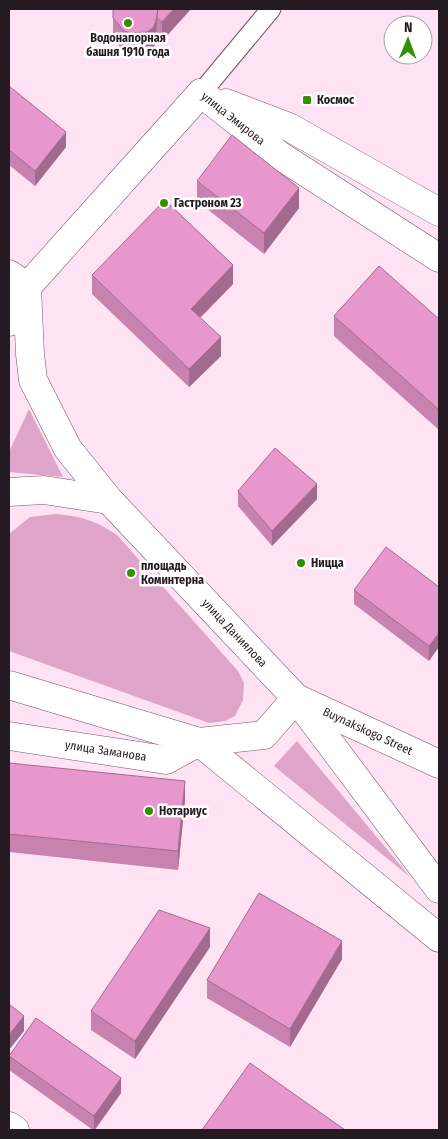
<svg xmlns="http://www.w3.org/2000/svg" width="448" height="1139" viewBox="0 0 448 1139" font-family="'Fira Sans Condensed',sans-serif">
	<rect width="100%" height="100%" fill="#ffe2f3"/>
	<g fill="#dfa5c9">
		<path d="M29,409L63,477L9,472V452Z"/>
		<path d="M55,514C81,516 96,521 117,535L238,671L244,683L243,700L235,716L225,721L209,723L9,651V534L30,517Z"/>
		<path d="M297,741L410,877L274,766Z"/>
	</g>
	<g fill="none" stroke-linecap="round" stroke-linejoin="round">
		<g stroke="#715867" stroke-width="21">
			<path id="lane" d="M201,93L271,9"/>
		</g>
		<g stroke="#715867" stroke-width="29">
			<g id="street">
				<path id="s1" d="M296,698L439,764"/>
				<path id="s2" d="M9,736L166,760L199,742"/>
				<path d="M9,1126L15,1130"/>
			</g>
		</g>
		<g stroke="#715867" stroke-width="29">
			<g id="secondary">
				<path id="s3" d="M201,93L279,155L439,258"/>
				<path d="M226,103L289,127L439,212"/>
				<path d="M9,322L27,287L201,93"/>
			</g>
		</g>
		<g stroke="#715867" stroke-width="29">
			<g id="primary">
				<path id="s4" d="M9,274L27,287L30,354L33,380L68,449L109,500L296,698L439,889"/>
				<path d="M9,492L44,490L109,500"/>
				<path d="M9,685L199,742L439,938"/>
				<path d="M199,742L264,735L296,698"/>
			</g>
		</g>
		<use href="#lane" stroke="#fff" stroke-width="19"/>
		<use href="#street" stroke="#fff" stroke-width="28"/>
		<use href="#secondary" stroke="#fff" stroke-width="28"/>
		<use href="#primary" stroke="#fff" stroke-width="28"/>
	</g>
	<g fill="#c882af">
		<path d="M113,9H191L162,41L157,37L156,42L153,49L147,52L131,54L124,52L113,38Z"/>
		<path d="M9,86L66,147L35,186L9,165Z"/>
		<path d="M197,181L299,208L264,254L197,201Z"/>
		<path d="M92,275L233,284L200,318L221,356L189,387L92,294Z"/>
		<path d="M334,316L439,319V430L334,336Z"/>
		<path d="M238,491L317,499L272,546L238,506Z"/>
		<path d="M439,587L429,661L354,604V590Z"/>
		<path d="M9,763L185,800L178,870L9,852Z"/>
		<path d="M210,947L135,1059L91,1030V1011Z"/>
		<path d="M342,959L290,1047L207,998V980Z"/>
		<path d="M9,1056L121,1093L95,1130H93L9,1070Z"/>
	</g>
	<g fill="#a26a8f">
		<path d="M174,9H191L162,41V22Z"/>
		<path d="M157,18L156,42L153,49L147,52V32Z"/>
		<path d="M66,132V147L35,186V171Z"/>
		<path d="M299,188V208L264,254V233Z"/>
		<path d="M233,265V284L191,327V309Z"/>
		<path d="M221,337V356L189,387V369Z"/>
		<path d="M317,484V499L272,546V531Z"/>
		<path d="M439,633V647L429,661V646Z"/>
		<path d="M185,781V800L178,870V851Z"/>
		<path d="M210,928V947L135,1059V1041Z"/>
		<path d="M342,941V959L290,1047V1029Z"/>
		<path d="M24,1016V1031L9,1050V1035Z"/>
		<path d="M121,1078V1093L94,1130V1116Z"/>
	</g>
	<g fill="#e897cc" stroke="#a26a8f">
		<path d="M113,9H158L156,21L153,28L147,32L131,33L124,31L113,18Z"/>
		<path d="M158,9H174L162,22L157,18Z"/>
		<path d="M9,86L66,132L35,171L9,150Z"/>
		<path d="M232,135L299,188L264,233L197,181Z"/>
		<path d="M165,200L233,265L191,309L221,337L189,369L92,275Z"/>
		<path d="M379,266L439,319V410L334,316Z"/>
		<path d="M275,448L317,484L272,531L238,491Z"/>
		<path d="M386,547L439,587V633L429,646L354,590Z"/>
		<path d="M9,763L185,781L178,851L9,834Z"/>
		<path d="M259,893L342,941L290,1029L207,980Z"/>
		<path d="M159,910L210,928L135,1041L91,1011Z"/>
		<path d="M9,1004L24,1016L9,1035Z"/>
		<path d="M36,1018L121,1078L94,1116L9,1056Z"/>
		<path d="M250,1063L345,1130H202Z"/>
	</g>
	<g fill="#349003" stroke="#fff" stroke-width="2">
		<circle cx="128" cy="23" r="5"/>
		<rect x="302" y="95" width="10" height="10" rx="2.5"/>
		<circle cx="164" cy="203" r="5"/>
		<circle cx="301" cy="563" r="5"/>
		<circle cx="131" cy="573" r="5"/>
		<circle cx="149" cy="811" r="5"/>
	</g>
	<g text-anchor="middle" stroke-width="5" stroke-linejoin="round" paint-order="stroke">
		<g font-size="12" font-weight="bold" fill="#241a21" stroke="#fff" text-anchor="start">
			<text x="128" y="42" text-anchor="middle">Водонапорная<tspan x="128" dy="14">башня 1910 года</tspan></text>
			<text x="317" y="104">Космос</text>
			<text x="174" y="207">Гастроном 23</text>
			<text x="311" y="567">Ницца</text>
			<text x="141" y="570">площадь<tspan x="141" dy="14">Коминтерна</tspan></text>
			<text x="159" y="815">Нотариус</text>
		</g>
		<g font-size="12" fill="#241a21" stroke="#fff">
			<text dy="4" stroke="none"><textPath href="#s3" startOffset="41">улица Эмирова</textPath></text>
			<text dy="4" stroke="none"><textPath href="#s4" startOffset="441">улица Даниялова</textPath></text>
			<text dy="4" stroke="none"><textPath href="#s1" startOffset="79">Buynakskogo Street</textPath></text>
			<text dy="4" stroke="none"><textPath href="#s2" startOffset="98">улица Заманова</textPath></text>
		</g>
	</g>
	<rect width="448" height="1139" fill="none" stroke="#241a21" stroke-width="20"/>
	<g transform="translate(408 40) rotate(1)"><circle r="24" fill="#ffffff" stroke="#a7a3a6"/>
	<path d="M0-4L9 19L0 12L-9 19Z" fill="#349003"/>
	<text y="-8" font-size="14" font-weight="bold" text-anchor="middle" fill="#241a21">N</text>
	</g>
</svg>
